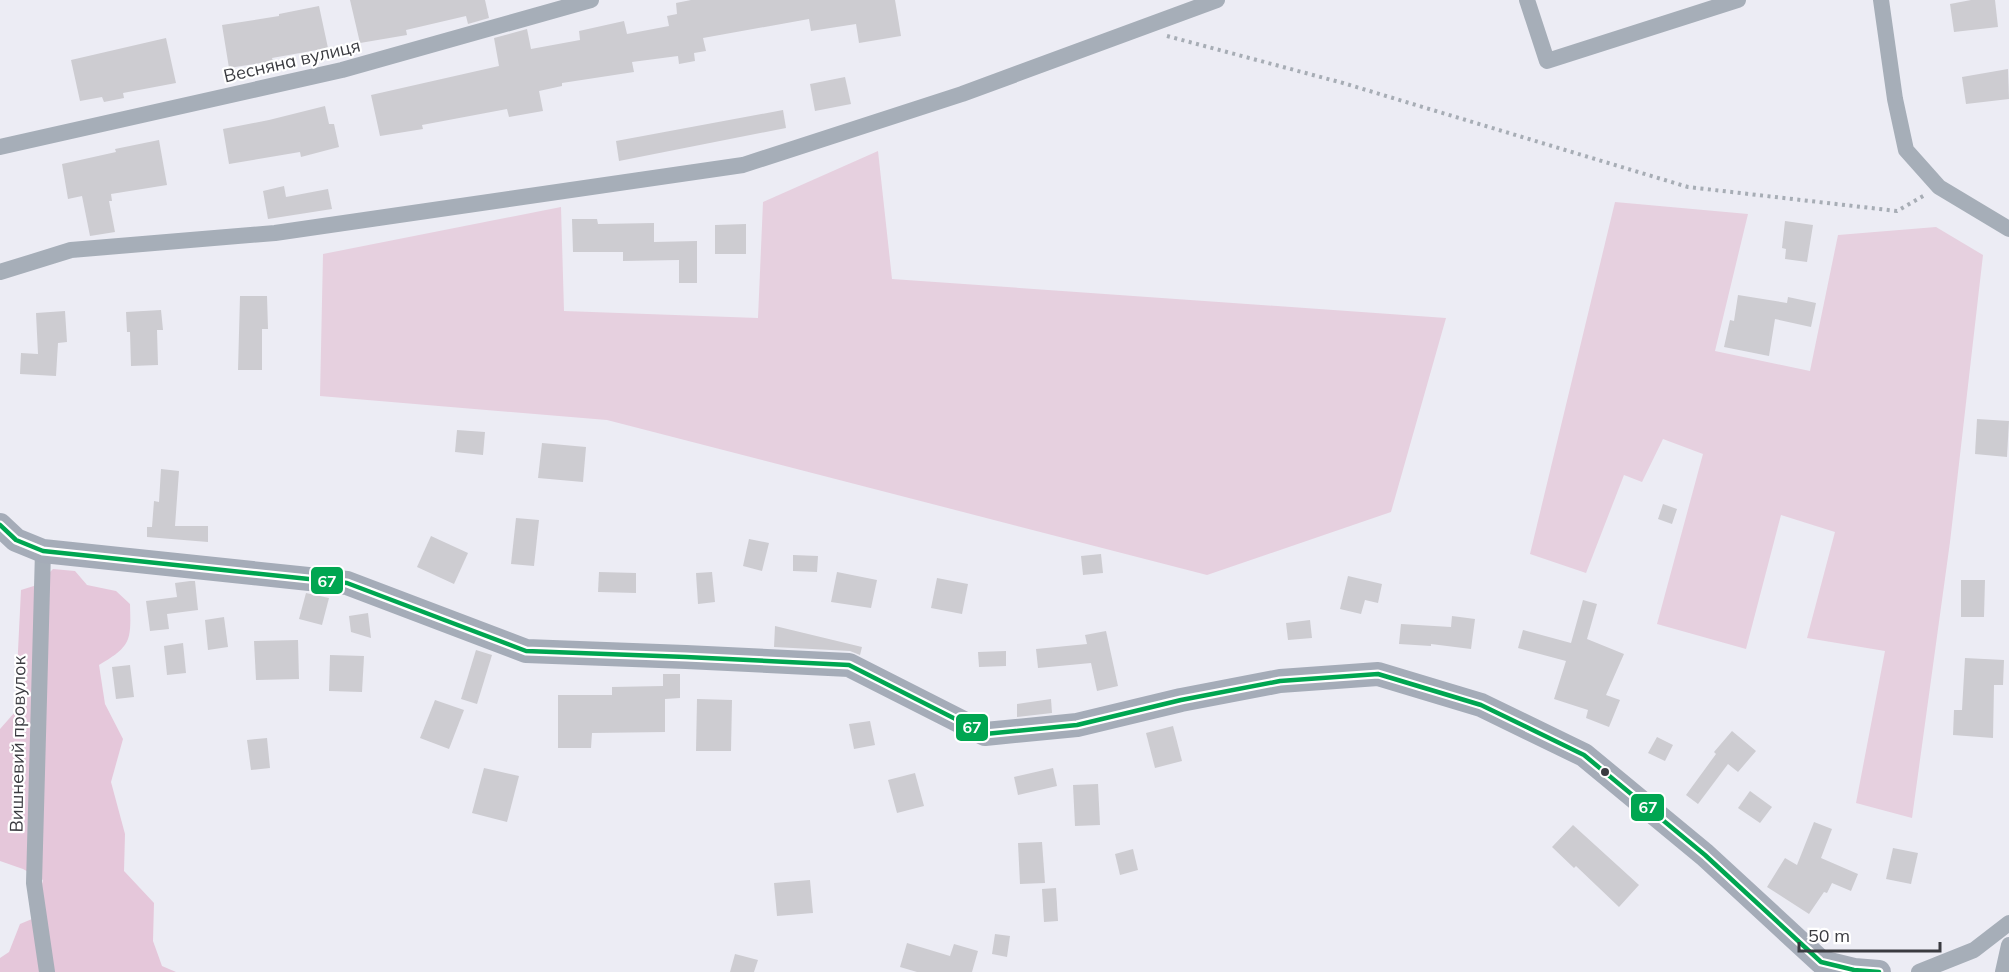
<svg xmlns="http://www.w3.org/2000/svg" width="2009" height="972" viewBox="0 0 2009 972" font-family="Mulish,sans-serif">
	<rect width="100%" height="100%" fill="#ececf4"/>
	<g fill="#e6d0df">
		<path d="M878,151L892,279L1446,318L1391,512L1207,575L607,420L320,396L323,254L561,207L564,311L758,318L763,202Z"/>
		<path d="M1615,202L1748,214L1715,351L1810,371L1838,235L1936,227L1983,255L1950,542L1912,818L1856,803L1885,651L1807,638L1835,532L1781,515L1746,649L1657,624L1703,454L1663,439L1642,482L1624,475L1586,573L1530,554Z"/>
	</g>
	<path fill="#e5c7da" d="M53,569L75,571L87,585L116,591L130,604C131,640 132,646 99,665L105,704L123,739L111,782L125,834L124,871L154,903L153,941L162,966L176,972H0V958L9,952L20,924L32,919L43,880L23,869L0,861V729L15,712L21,590L37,585Z"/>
	<g fill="#cdccd1">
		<path d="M350,0H485L489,18L468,24L466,16L406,30L407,35L360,43Z"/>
		<path d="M691,0H895L901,36L859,43L856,24L811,31L809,19L703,38L706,51L694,53L695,61L679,64L678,56L632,62L634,72L562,83V86L539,91L543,111L509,117L507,109L422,125L423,129L380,136L371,95L499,66L494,38L527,29L531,49L580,40L579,31L624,21L627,34L669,26L667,16L677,14L676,3Z"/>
		<path d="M1971,0H1995L1998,27L1954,32L1950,4Z"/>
		<path d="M319,6L328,48L272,58L273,61L229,68L222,25L279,16V14Z"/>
		<path d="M166,38L176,83L123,93L124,98L104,102L102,97L80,101L71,60Z"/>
		<path d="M2008,69L2009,99L1966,104L1962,77Z"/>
		<path d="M845,77L851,104L815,111L810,84Z"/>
		<path d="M325,106L329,124H334L339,147L301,157L300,152L229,164L223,129L269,120Z"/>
		<path d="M783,110L786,128L619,161L616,141Z"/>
		<path d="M159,140L167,185L111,194L112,201H109L115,232L90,236L82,196L68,199L62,164L116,152L115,149Z"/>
		<path d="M284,186L286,197L328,189L332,209L268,219L263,191Z"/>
		<path d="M572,219H597L598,224L654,223V242L697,241V283H679V260L623,261V252H573Z"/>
		<path d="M1785,221L1813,225L1807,262L1785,259L1786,249L1782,248Z"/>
		<path d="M746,224V254H715V225Z"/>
		<path d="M1738,295L1787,303L1788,297L1816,303L1811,327L1775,319L1769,356L1724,347L1730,320L1734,321Z"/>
		<path d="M240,296H267L268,329H262V370H238Z"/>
		<path d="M161,310L163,330H157L158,365L131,366L130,332H127L126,312Z"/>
		<path d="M65,311L67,342L58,343L56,376L20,374L21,353L38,354L36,313Z"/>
		<path d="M1977,419L2009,421L2007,457L1975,454Z"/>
		<path d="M457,430L485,432L483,455L455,452Z"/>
		<path d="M542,443L586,447L583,482L538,478Z"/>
		<path d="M161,469L179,471L175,526H208V542L147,537V527H152L154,501L159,502Z"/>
		<path d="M1663,504L1677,509L1672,524L1658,519Z"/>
		<path d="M516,518L539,520L534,566L511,564Z"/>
		<path d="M431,536L468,553L454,584L417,567Z"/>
		<path d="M749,539L769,543L762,571L743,566Z"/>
		<path d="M1101,554L1103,573L1083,575L1081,556Z"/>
		<path d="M793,555L818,556L817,572L793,571Z"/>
		<path d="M599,572L636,573V593L598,592Z"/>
		<path d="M712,572L715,602L698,604L696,573Z"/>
		<path d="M837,572L877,580L871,608L831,602Z"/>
		<path d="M1348,576L1382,584L1378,603L1365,600L1361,614L1340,609Z"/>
		<path d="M937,578L968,584L962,614L931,608Z"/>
		<path d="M1961,580H1985L1984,617H1961Z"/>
		<path d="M190,581H195L198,610L167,614L169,629L150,631L146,601L177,597L175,583Z"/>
		<path d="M306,593L329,598L322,625L299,619Z"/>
		<path d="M1583,600L1597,604L1587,639L1624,654L1606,695L1620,700L1609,727L1586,718L1588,710L1554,699L1566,661L1518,648L1523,630L1571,643Z"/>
		<path d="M368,613L371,638L351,632L349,616Z"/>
		<path d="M1452,616L1475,619L1471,649L1431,644V646L1399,644L1401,624L1451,627Z"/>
		<path d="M224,617L228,647L208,650L205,620Z"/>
		<path d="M1310,620L1312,638L1288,640L1286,623Z"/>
		<path d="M775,626L862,647L860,655L850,651L774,647Z"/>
		<path d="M1106,631L1118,686L1097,691L1091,663L1038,668L1036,649L1087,644L1085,635Z"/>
		<path d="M298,640L299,679L256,680L254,641Z"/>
		<path d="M183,643L186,673L167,675L164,646Z"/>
		<path d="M476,650L492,655L477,704L461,699Z"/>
		<path d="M1006,651V666L979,667L978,652Z"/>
		<path d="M330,655L364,656L362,692L329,691Z"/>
		<path d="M1965,658L2004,660L2003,685H1994L1993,738L1953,735L1954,710H1962Z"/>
		<path d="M130,665L134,697L116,699L112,667Z"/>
		<path d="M663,674H680V698L665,699V732L592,733L591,748H558V695H612V687L663,686Z"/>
		<path d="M697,699L732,700L731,751H696Z"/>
		<path d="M1051,699L1052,713L1017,717V704Z"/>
		<path d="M435,700L464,710L449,749L420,738Z"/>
		<path d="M870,721L875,745L854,749L849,724Z"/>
		<path d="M1173,726L1182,761L1155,768L1146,733Z"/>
		<path d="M1732,731L1756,751L1738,772L1728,764L1698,804L1686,795L1716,754L1714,752Z"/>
		<path d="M1657,737L1673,745L1665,761L1648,753Z"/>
		<path d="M267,738L270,768L251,770L247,740Z"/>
		<path d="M484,768L519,776L507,822L472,813Z"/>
		<path d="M1053,768L1057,786L1018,795L1014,777Z"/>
		<path d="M915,773L924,806L897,813L888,780Z"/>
		<path d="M1098,784L1100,825L1075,826L1073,785Z"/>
		<path d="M1750,791L1772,807L1760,823L1738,808Z"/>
		<path d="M1814,822L1832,829L1821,858L1858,874L1851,891L1832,883L1827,893L1824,892L1809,914L1767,887L1785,858L1797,865Z"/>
		<path d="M1573,825L1639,885L1619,907L1576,866L1574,868L1552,847Z"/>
		<path d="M1042,842L1045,883L1020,884L1018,843Z"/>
		<path d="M1893,848L1918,853L1911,884L1886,879Z"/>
		<path d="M1133,849L1138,870L1120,875L1115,854Z"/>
		<path d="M810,880L813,913L777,916L774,883Z"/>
		<path d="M1056,888L1058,921L1044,922L1042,889Z"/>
		<path d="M995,934L1010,936L1007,957L992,954Z"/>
		<path d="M907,943L950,956L954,944L978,951L972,972H917L900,967Z"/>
		<path d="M735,954L758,960L754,972H730Z"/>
	</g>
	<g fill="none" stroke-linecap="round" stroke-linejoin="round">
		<path stroke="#a7adb5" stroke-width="4" stroke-dasharray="3 4.5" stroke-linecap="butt" d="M1167,36L1343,83L1688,187L1897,211L1925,195"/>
		<g stroke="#a6aeb8" stroke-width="16">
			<path d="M1527,0L1547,61L1738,0"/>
			<path d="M1881,0L1895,99L1906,150L1939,187L2009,229"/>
			<path d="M0,147L342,70L591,0"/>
			<path d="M0,272L71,250L275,233L743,165L962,94L1217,0"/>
			<path d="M43,551L34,883L47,972"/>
			<path d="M1919,972L1974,950L2009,923"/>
			<path d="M2003,972L2009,945"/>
		</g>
		<path stroke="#a5acb8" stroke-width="24" d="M0,525L16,540L43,551L347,583L526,651L686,657L849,665L985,734L1077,725L1181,700L1280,681L1378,674L1481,705L1584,755L1705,855L1821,962L1854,970L1879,972"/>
		<g stroke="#fff" stroke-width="9">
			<path id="bus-1" d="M0,525L16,540L43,551L347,583L526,651L686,657L849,665L985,734L1077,725L1181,700L1280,681L1378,674L1481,705L1584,755L1705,855L1821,962L1854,970L1879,972"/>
		</g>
		<use href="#bus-1" stroke="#00a651" stroke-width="4.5"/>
	</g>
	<circle fill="#3a3b40" stroke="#fff" stroke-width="2" cx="1605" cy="772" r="5"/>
	<g text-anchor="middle" stroke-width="4.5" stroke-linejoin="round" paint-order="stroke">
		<g font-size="18" fill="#3a3b40" stroke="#fff">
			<text transform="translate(292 61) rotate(-13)" y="6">Весняна вулиця</text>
			<text transform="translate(18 744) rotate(-89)" y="6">Вишневий провулок</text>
		</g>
	</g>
	<g stroke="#fff" stroke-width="2">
		<rect x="310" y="566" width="34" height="29" rx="6" fill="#00a651"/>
		<rect x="955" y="713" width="34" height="29" rx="6" fill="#00a651"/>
		<rect x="1630" y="793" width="35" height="29" rx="6" fill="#00a651"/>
	</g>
	<g font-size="16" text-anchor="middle" font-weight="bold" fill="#fff">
		<text x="327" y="587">67</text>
		<text x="972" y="733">67</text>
		<text x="1648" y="813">67</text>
	</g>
	<path d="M1799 942v9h141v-9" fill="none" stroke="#3a3b40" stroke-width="3"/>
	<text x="1808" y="942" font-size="18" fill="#3a3b40" stroke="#ffffff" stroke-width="4.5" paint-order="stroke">50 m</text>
</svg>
